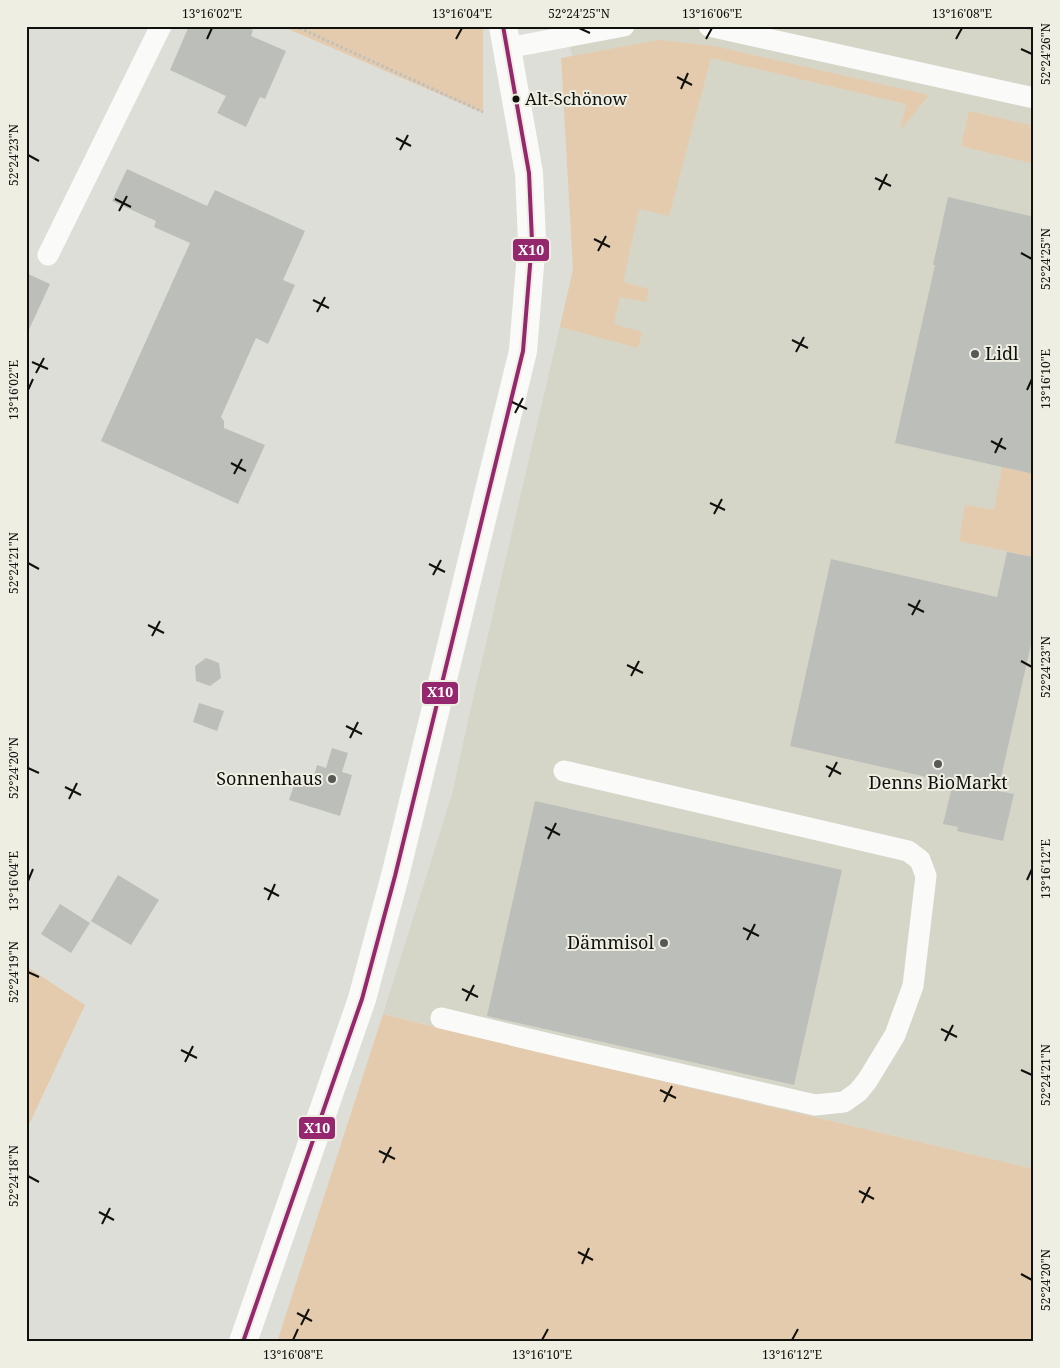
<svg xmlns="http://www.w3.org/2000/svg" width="1060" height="1368" viewBox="0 0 1060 1368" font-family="'Noto Serif',serif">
	<rect width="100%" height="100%" fill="#deded8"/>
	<path fill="#d6d6c8" d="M566,26H1034V1169L459,1033L383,1014L452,794L469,716L573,270L572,57Z"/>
	<g fill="#e5cbad">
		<path d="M281,26H483V113Z"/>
		<path d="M659,40L714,46L929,95L900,131L906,104L711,58L669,216L639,209L623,282L649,289L646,302L620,297L614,324L642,332L638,348L560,327L573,270L561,58Z"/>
		<path d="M969,111L1034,126V164L961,146Z"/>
		<path d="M1002,467L1034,474V557L959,541L965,505L994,510Z"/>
		<path d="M26,966L85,1005L26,1131Z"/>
		<path d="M383,1014L459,1033L1034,1169V1342H277Z"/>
	</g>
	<g fill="#bcbeb9">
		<path d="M189,26H245L253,30L251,36L286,51L265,99L260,97L246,127L217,113L226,96L170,70Z"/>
		<path d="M1015,26H1034V31L1015,27Z"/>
		<path d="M127,169L207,206L215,190L305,231L283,280L295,285L268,344L256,338L221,417L224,421V428L265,445L238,504L101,441L190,243L154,227L156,221L112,201Z"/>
		<path d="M948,197L1034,217V474L895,443L935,265H933Z"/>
		<path d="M26,273L50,284L26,336Z"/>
		<path d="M1007,552L1034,557V631L998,791L1014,794L1003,841L957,831L958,827L943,824L953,783L790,746L831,559L997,597Z"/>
		<path d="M206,658L219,663L221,678L210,686L196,681L195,666Z"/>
		<path d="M199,703L224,711L217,731L193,722Z"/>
		<path d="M332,748L348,753L342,772L352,775L340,816L289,800L295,782L311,786L317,765L326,768Z"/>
		<path d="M535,801L842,870L794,1085L487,1016Z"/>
		<path d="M118,875L159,900L131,945L91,921Z"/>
		<path d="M60,904L90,923L71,953L41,934Z"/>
	</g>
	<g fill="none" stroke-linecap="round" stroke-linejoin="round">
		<path stroke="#bfbfbd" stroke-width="3" stroke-dasharray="2.5 2.5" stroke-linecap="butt" d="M295,26L483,112"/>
		<g stroke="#fafaf9" stroke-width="21">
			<path d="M709,26L1034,98"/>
			<path d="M507,48L624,26"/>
			<path d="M48,255L161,26"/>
			<path d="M441,1018L566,1048L815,1105L844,1102L858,1092L867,1081L895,1035L913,986L926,876L920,860L908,851L564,771"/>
		</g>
		<path stroke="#fafaf9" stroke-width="28" d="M243,1342L362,999L395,876L523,351L532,241L529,173L503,26"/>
		<g stroke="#eeeee3" stroke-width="8">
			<path id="bus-1" d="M243,1342L362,999L395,876L523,351L532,241L529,173L503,26"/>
		</g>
		<use href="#bus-1" stroke="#95276e" stroke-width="4"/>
	</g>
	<path fill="none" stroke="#10100d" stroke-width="2" d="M579,28L590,33M207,39L212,28M456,39L462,28M706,39L712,28M956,39L962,28M1021,49L1032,54M677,77L692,85M681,89L688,73M396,138L411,146M400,150L408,135M28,155L39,161M875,178L891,186M879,190L887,174M115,199L131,207M119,211L127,196M594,239L610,247M598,251L606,236M1021,253L1032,259M313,300L329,308M317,312L325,297M792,340L808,348M796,352L804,337M32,362L48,369M36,373L44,358M28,390L33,379M1027,390L1032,379M512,402L527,409M515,413L523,398M991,441L1006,449M995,453L1002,438M231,463L246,471M234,474L242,459M710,503L725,510M714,514L722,499M28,563L39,569M429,564L445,572M433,575L441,560M908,604L924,612M912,615L920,600M148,625L164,633M152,636L160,621M1021,661L1032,667M627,665L643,673M631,676L639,661M346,726L362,734M350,738L358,722M826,766L841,774M28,768L39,773M829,777L837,762M65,787L81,795M69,799L77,783M545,827L560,835M548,839L556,823M1027,880L1032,869M28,881L33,869M264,888L279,896M268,900L275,884M743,928L759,936M747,940L755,924M28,972L39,977M462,989L478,997M466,1001L474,985M941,1029L957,1037M945,1041L953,1025M181,1050L197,1058M185,1062L193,1046M1021,1070L1032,1075M660,1090L676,1098M664,1102L672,1086M379,1151L395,1159M383,1163L391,1147M28,1176L39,1182M859,1191L874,1199M862,1203L870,1187M99,1212L114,1220M102,1224L110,1208M578,1252L593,1260M582,1264L589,1248M1021,1274L1032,1280M297,1313L312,1321M301,1325L309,1309M293,1340L298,1329M542,1340L548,1329M792,1340L798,1329"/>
	<circle fill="#10100d" stroke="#eeeee3" stroke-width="2" cx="516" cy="99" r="4.5"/>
	<g fill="#585854" stroke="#eeeee3" stroke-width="2">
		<circle cx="975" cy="354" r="5"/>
		<circle cx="938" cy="764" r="5"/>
		<circle cx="332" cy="779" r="5"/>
		<circle cx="664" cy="943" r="5"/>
	</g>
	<g text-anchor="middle" stroke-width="4" stroke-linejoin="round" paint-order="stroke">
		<g font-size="17" fill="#10100d" stroke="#eeeee3" text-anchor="start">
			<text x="525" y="105">Alt-Schönow</text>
		</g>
		<g font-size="18" fill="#10100d" stroke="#eeeee3" text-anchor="end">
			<text x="985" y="360" text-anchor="start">Lidl</text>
			<text x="322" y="785">Sonnenhaus</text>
			<text x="938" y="789" text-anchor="middle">Denns BioMarkt</text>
			<text x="654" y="949">Dämmisol</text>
		</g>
	</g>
	<g stroke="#eeeee3" stroke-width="2">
		<rect x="512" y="238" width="38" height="24" rx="5" fill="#95276e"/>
		<rect x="421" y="681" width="38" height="24" rx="5" fill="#95276e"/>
		<rect x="298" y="1116" width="38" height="24" rx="5" fill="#95276e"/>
	</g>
	<g font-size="14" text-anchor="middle" font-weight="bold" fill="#fff">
		<text x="531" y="255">X10</text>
		<text x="440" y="697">X10</text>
		<text x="317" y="1133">X10</text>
	</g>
	<rect width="1060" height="1368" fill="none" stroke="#eeeee3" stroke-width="55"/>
	<rect x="28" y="28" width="1004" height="1312" fill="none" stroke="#10100d" stroke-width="2"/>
	<g font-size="12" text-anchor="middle" fill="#10100d">
		<text x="212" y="18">13°16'02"E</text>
		<text x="462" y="18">13°16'04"E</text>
		<text x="579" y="18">52°24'25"N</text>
		<text x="712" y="18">13°16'06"E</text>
		<text x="962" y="18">13°16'08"E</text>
		<text transform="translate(1046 54) rotate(-90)" y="4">52°24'26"N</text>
		<text transform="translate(14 155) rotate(-90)" y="4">52°24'23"N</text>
		<text transform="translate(1046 259) rotate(-90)" y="4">52°24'25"N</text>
		<text transform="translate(1046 379) rotate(-90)" y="4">13°16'10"E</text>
		<text transform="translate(14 390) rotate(-90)" y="4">13°16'02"E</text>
		<text transform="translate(14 563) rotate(-90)" y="4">52°24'21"N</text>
		<text transform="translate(1046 667) rotate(-90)" y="4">52°24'23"N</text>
		<text transform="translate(14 768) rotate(-90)" y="4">52°24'20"N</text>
		<text transform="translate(1046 869) rotate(-90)" y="4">13°16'12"E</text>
		<text transform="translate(14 881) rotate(-90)" y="4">13°16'04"E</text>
		<text transform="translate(14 972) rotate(-90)" y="4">52°24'19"N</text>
		<text transform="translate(1046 1075) rotate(-90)" y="4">52°24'21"N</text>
		<text transform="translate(14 1176) rotate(-90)" y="4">52°24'18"N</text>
		<text transform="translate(1046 1280) rotate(-90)" y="4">52°24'20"N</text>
		<text x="293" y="1359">13°16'08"E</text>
		<text x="542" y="1359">13°16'10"E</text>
		<text x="792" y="1359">13°16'12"E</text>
	</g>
</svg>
